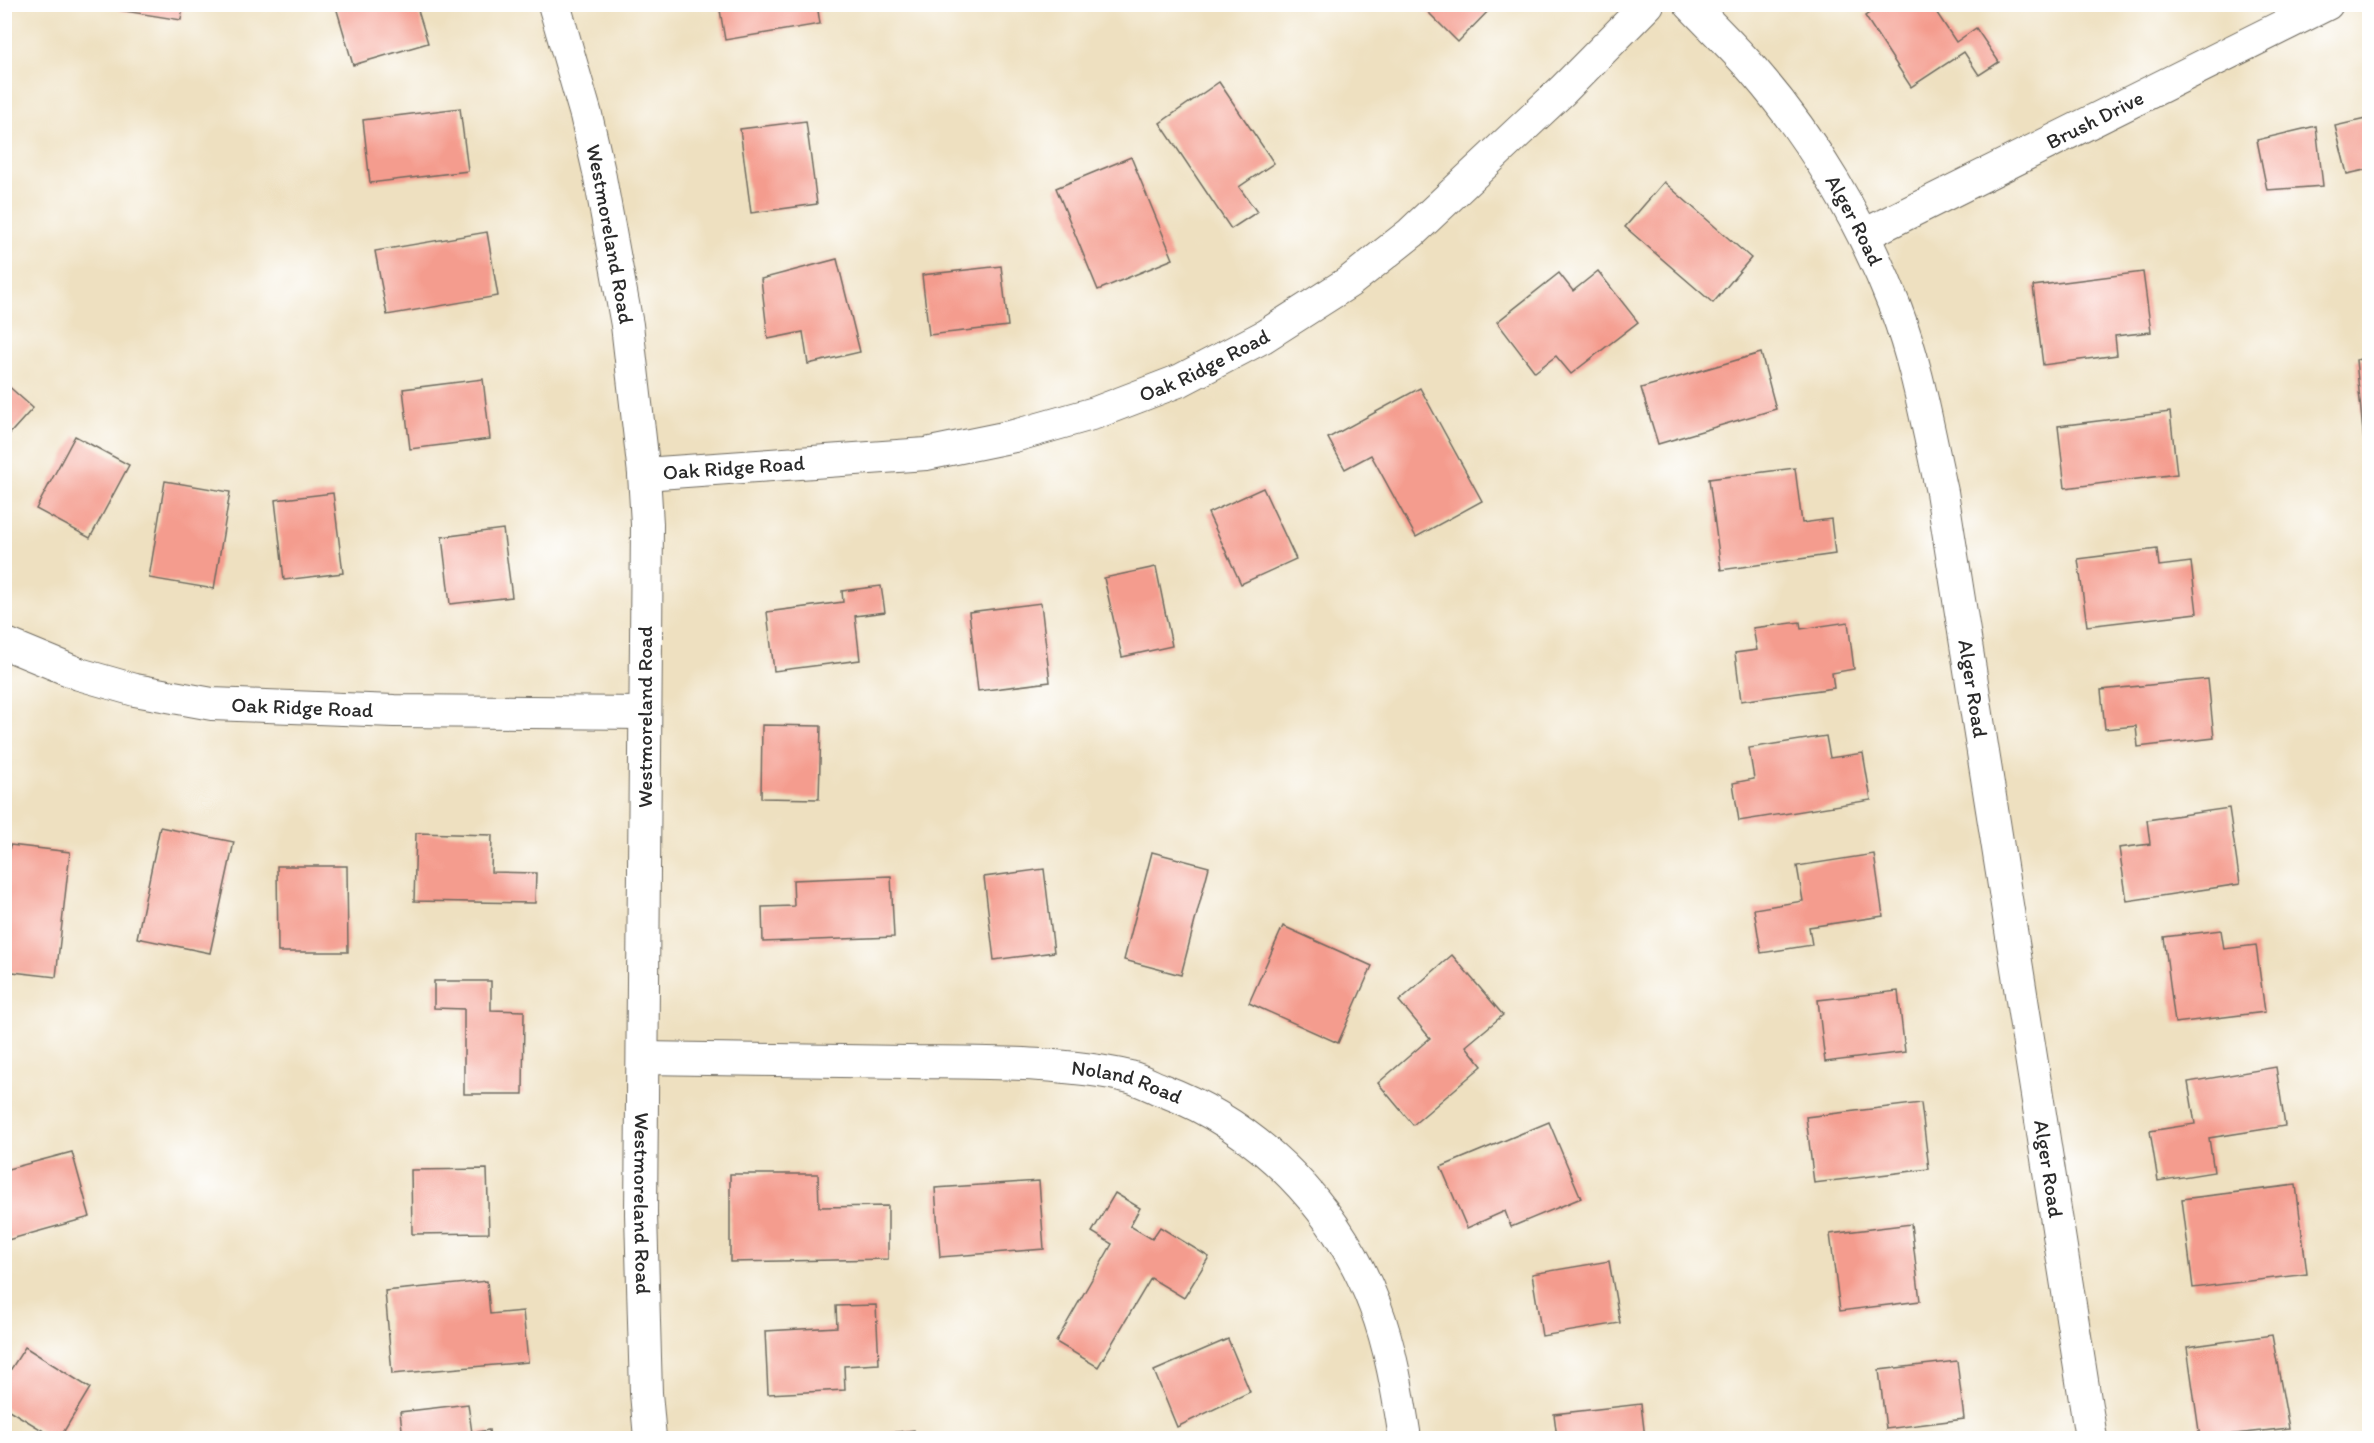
<svg xmlns="http://www.w3.org/2000/svg" width="2374" height="1443" viewBox="0 0 2374 1443" font-family="Itim,sans-serif">
	<rect width="100%" height="100%" fill="#fff"/>
	<filter id="ink" filterUnits="userSpaceOnUse"><feTurbulence type="fractalNoise" baseFrequency=".0167" numOctaves="2"/><feDisplacementMap in="SourceGraphic" scale="12" xChannelSelector="R" yChannelSelector="G"/><feConvolveMatrix kernelMatrix="1 2 1 2 8 2 1 2 1" color-interpolation-filters="sRGB"/></filter>
	<filter id="wash" filterUnits="userSpaceOnUse"><feTurbulence type="fractalNoise" baseFrequency=".008" numOctaves="4" result="noise"/><feDisplacementMap in="SourceGraphic" scale="24" xChannelSelector="R" yChannelSelector="G"/><feGaussianBlur stdDeviation="1.35" result="paint"/><feColorMatrix in="noise" values="0 0 0 0 0 0 0 0 0 0 0 0 0 0 0 0 0 1.4 0 .05"/><feComposite in="paint" operator="in"/></filter>
	<g filter="url(#wash)">
		<rect width="100%" height="100%" fill="#eee0c0"/>
		<g id="blocks">
			<g fill="#f49c8e">
				<path d="M119,4H183L181,20L118,10Z"/>
				<path d="M343,4H416L428,43L353,65L336,7Z"/>
				<path d="M719,4H817L820,24L725,40Z"/>
				<path d="M1420,4H1495L1458,42Z"/>
				<path d="M1883,4H1931L1956,42L1976,28L1999,62L1979,75L1964,52L1911,87L1865,16Z"/>
				<path d="M1219,82L1274,163L1239,187L1257,212L1231,229L1160,123Z"/>
				<path d="M460,108L468,171L370,183L363,120Z"/>
				<path d="M2370,118V169L2347,174L2335,126Z"/>
				<path d="M806,121L817,204L751,213L740,129Z"/>
				<path d="M2316,126L2323,186L2267,190L2257,140Z"/>
				<path d="M1131,157L1173,259L1098,290L1056,188Z"/>
				<path d="M1664,182L1751,258L1713,303L1625,227Z"/>
				<path d="M487,232L498,296L387,315L375,251Z"/>
				<path d="M837,259L860,352L808,364L803,332L768,339L761,279Z"/>
				<path d="M1001,266L1008,326L929,335L922,275Z"/>
				<path d="M1598,271L1638,322L1571,374L1556,356L1535,372L1497,322L1559,273L1573,291Z"/>
				<path d="M2143,272L2151,332L2115,336L2117,355L2043,365L2033,286Z"/>
				<path d="M1761,353L1776,409L1658,444L1641,388Z"/>
				<path d="M2370,357V440L2364,442L2356,360Z"/>
				<path d="M483,379L490,439L410,449L403,389Z"/>
				<path d="M4,382L33,408L4,440Z"/>
				<path d="M1420,388L1482,501L1416,537L1371,455L1345,469L1328,438Z"/>
				<path d="M2170,412L2177,474L2065,488L2058,426Z"/>
				<path d="M75,436L129,465L90,538L36,509Z"/>
				<path d="M1795,468L1802,523L1831,519L1835,554L1721,570L1709,479Z"/>
				<path d="M165,481L230,492L214,589L149,578Z"/>
				<path d="M1263,488L1296,559L1241,584L1208,513Z"/>
				<path d="M333,493L343,573L284,580L275,500Z"/>
				<path d="M503,529L512,597L450,604L442,537Z"/>
				<path d="M2157,549L2159,566L2191,562L2197,613L2087,626L2078,559Z"/>
				<path d="M1156,567L1172,646L1122,657L1104,578Z"/>
				<path d="M881,586L885,612L855,616L860,660L774,671L767,612L843,602L842,591Z"/>
				<path d="M1041,603L1050,682L978,691L969,612Z"/>
				<path d="M1800,622L1801,629L1848,622L1854,669L1832,673L1834,688L1741,701L1735,653L1757,650L1753,628Z"/>
				<path d="M2208,679L2214,738L2138,747L2136,726L2105,729L2101,690Z"/>
				<path d="M762,725L821,726L819,799L761,798Z"/>
				<path d="M1826,736L1830,758L1863,753L1871,800L1739,821L1733,783L1754,779L1749,748Z"/>
				<path d="M2229,808L2240,884L2127,901L2119,848L2150,844L2147,820Z"/>
				<path d="M160,827L234,842L210,953L137,938Z"/>
				<path d="M416,833L492,835L491,872L536,873L535,903L414,901Z"/>
				<path d="M10,845L70,852L56,977L4,971V898Z"/>
				<path d="M1152,852L1209,867L1181,975L1124,960Z"/>
				<path d="M1874,854L1883,916L1809,927L1812,945L1761,953L1754,909L1803,901L1797,866Z"/>
				<path d="M277,866H347L348,952H278Z"/>
				<path d="M1044,869L1054,952L994,960L984,877Z"/>
				<path d="M891,876L894,937L763,942L762,907L794,906L793,880Z"/>
				<path d="M1283,926L1372,966L1338,1043L1249,1003Z"/>
				<path d="M2221,930L2224,949L2256,945L2265,1012L2175,1023L2164,937Z"/>
				<path d="M1452,955L1503,1015L1466,1046L1482,1066L1413,1125L1378,1083L1430,1038L1399,1001Z"/>
				<path d="M434,981H491V1010L524,1011L523,1094H464V1009L434,1008Z"/>
				<path d="M1898,991L1905,1052L1825,1062L1818,1000Z"/>
				<path d="M2276,1067L2285,1126L2209,1138L2214,1172L2158,1181L2150,1131L2195,1124L2188,1082Z"/>
				<path d="M1921,1103L1929,1169L1814,1183L1806,1117Z"/>
				<path d="M1549,1122L1581,1198L1511,1227L1505,1211L1467,1228L1441,1167Z"/>
				<path d="M72,1152L90,1217L4,1241V1170Z"/>
				<path d="M487,1169L489,1233L412,1234L411,1170Z"/>
				<path d="M730,1174H818L819,1207L888,1206V1259L730,1262Z"/>
				<path d="M1039,1181L1044,1249L940,1257L935,1188Z"/>
				<path d="M2296,1185L2307,1274L2193,1288L2182,1199Z"/>
				<path d="M1115,1193L1140,1208L1130,1226L1152,1239L1160,1227L1209,1257L1184,1298L1151,1278L1098,1367L1056,1342L1112,1244L1092,1232Z"/>
				<path d="M1911,1224L1920,1301L1840,1311L1830,1234Z"/>
				<path d="M1609,1261L1620,1323L1542,1336L1532,1274Z"/>
				<path d="M487,1281L490,1314L523,1311L528,1362L392,1374L385,1291Z"/>
				<path d="M876,1305L879,1364L844,1366L845,1390L768,1394L765,1331L837,1327L836,1306Z"/>
				<path d="M2272,1335L2289,1428L2200,1438L2187,1347Z"/>
				<path d="M1228,1339L1250,1392L1177,1427L1154,1371Z"/>
				<path d="M25,1347L90,1388L60,1438H55L4,1407V1380Z"/>
				<path d="M1957,1361L1964,1419L1886,1429L1879,1370Z"/>
				<path d="M468,1404L472,1433L489,1430L490,1438H403L400,1412Z"/>
				<path d="M1641,1404L1645,1438H1557L1554,1414Z"/>
				<path d="M914,1430L915,1438H855V1437Z"/>
			</g>
		</g>
	</g>
	<g filter="url(#ink)">
		<use href="#blocks" fill-opacity="0" stroke="#6f6a5f" stroke-width="1.5"/>
		<g fill="none" stroke-linecap="round" stroke-linejoin="round">
			<g stroke="#6f6a5f" stroke-width="34">
				<g id="minor">
					<path id="s1" d="M554,4L586,115L599,172L627,325L644,474L647,524L641,1214L646,1393L650,1438"/>
					<path id="s2" d="M1690,4C1711,26 1733,47 1753,70C1813,139 1862,222 1895,307C1918,367 1928,430 1942,492L2091,1438"/>
					<path id="s3" d="M1864,235L2327,4"/>
					<path id="s4" d="M644,474L926,454L1014,436L1095,413L1181,380L1263,337L1349,282L1411,233L1563,90L1648,4"/>
					<path id="s5" d="M4,643L79,674L135,690L212,704L394,711L645,713"/>
					<path id="s6" d="M643,1058C731,1059 819,1061 907,1062C977,1063 1063,1061 1130,1077C1141,1080 1152,1086 1162,1090C1260,1127 1338,1208 1375,1306C1391,1348 1398,1394 1405,1438"/>
				</g>
			</g>
			<use href="#minor" stroke="#fff" stroke-width="32"/>
		</g>
	</g>
	<g text-anchor="middle" stroke-width="5" stroke-linejoin="round" paint-order="stroke">
		<g font-size="21" fill="#2b2b2b" stroke="#fff">
			<text dy="7" stroke="none"><textPath href="#s3" startOffset="258">Brush Drive</textPath></text>
			<text dy="7" stroke="none"><textPath href="#s2" startOffset="273">Alger Road</textPath></text>
			<text dy="7" stroke="none"><textPath href="#s1" startOffset="237">Westmoreland Road</textPath></text>
			<text dy="7" stroke="none"><textPath href="#s4" startOffset="576">Oak Ridge Road</textPath></text>
			<text dy="7" stroke="none"><textPath href="#s4" startOffset="90">Oak Ridge Road</textPath></text>
			<text dy="7" stroke="none"><textPath href="#s2" startOffset="759">Alger Road</textPath></text>
			<text dy="7" stroke="none"><textPath href="#s5" startOffset="308">Oak Ridge Road</textPath></text>
			<text transform="translate(645 717) rotate(-90)" y="7">Westmoreland Road</text>
			<text dy="7" stroke="none"><textPath href="#s6" startOffset="486">Noland Road</textPath></text>
			<text dy="7" stroke="none"><textPath href="#s2" startOffset="1245">Alger Road</textPath></text>
			<text dy="7" stroke="none"><textPath href="#s1" startOffset="1209">Westmoreland Road</textPath></text>
		</g>
	</g>
	<rect width="2374" height="1443" fill="none" stroke="#fff" stroke-width="24"/>
</svg>
